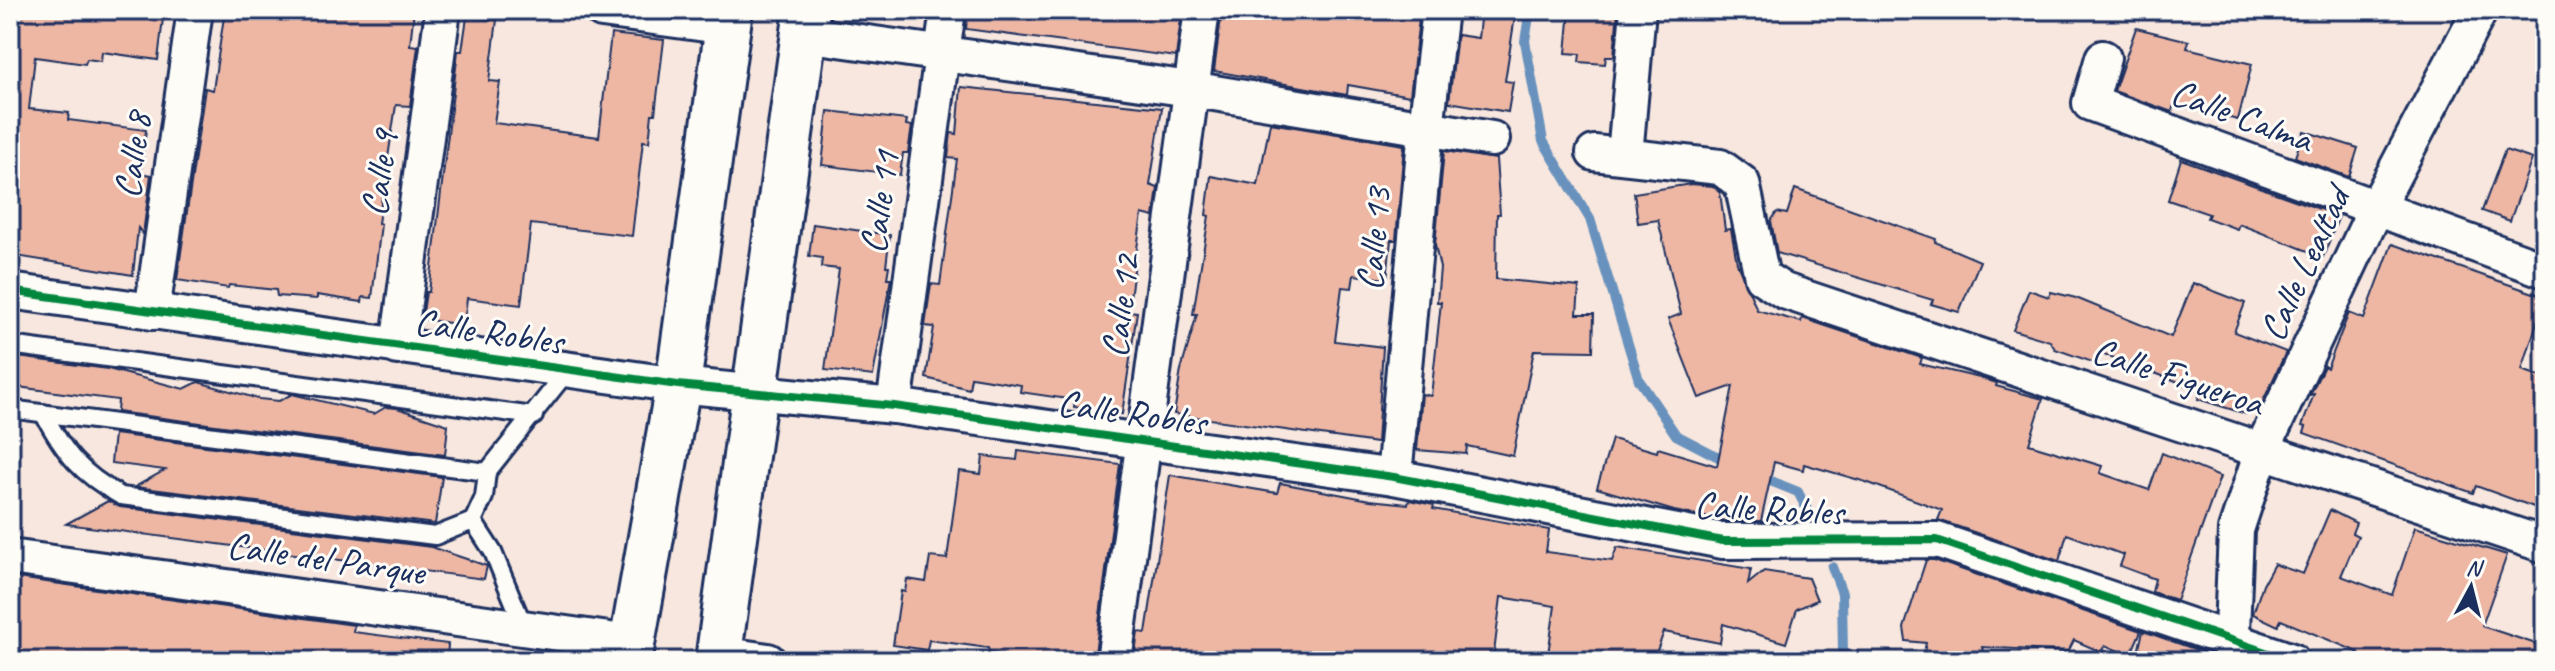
<svg xmlns="http://www.w3.org/2000/svg" width="2555" height="671" viewBox="0 0 2555 671" font-family="Caveat,sans-serif">
	<rect width="100%" height="100%" fill="#f8e7de"/>
	<filter id="ink" filterUnits="userSpaceOnUse"><feTurbulence type="fractalNoise" baseFrequency=".0125" numOctaves="2"/><feDisplacementMap in="SourceGraphic" scale="16" xChannelSelector="R" yChannelSelector="G"/><feConvolveMatrix kernelMatrix="1 2 1 2 8 2 1 2 1" color-interpolation-filters="sRGB"/></filter>
	<g filter="url(#ink)">
		<g fill="none" stroke-linecap="round" stroke-linejoin="round">
			<g stroke="#6892bd" stroke-width="10">
				<path d="M1530,10L1525,41L1543,141L1590,219L1639,380L1676,435L1730,463"/>
				<path d="M1758,476L1798,492L1818,531"/>
				<path d="M1832,567L1842,593L1843,654L1839,661"/>
			</g>
		</g>
		<g fill="#eeb7a4" stroke="#1b2f5e" stroke-width="2">
			<path d="M10,10H164L158,60L102,52L101,61L87,59L85,64L35,57L29,109L69,113L68,120L146,130L141,173L151,175L143,234L138,228L133,275L10,255Z"/>
			<path d="M225,10H414L410,45L418,46L410,106L396,105L378,223L381,224L372,298L363,297L362,302L317,295V299L277,296L276,290L229,285L228,288L177,280L205,88L213,90Z"/>
			<path d="M968,10H1173L1182,11L1176,57L966,29Z"/>
			<path d="M1222,10H1420L1410,96L1348,85L1347,95L1214,71Z"/>
			<path d="M1481,10H1516L1505,81L1513,82L1508,112L1449,102L1457,35L1478,38Z"/>
			<path d="M1570,10H1618L1614,56H1606L1605,64L1579,62L1580,54L1566,53Z"/>
			<path d="M467,17L497,20L489,81L500,82L494,123L599,137L611,34L664,40L655,114H652L649,142L643,141L632,236L531,224L521,305L467,298L464,325L422,319L426,292H429L458,51H462Z"/>
			<path d="M2136,28L2189,41L2187,48L2252,64L2238,120L2174,104L2172,112L2114,91Z"/>
			<path d="M961,87L1162,108L1150,185L1158,188L1154,217L1142,214L1128,311L1137,312L1122,414L1074,407L1075,400L1020,392L1021,385L971,377L969,389L926,378L934,327L925,326L931,284L940,285L957,159L948,158L951,133L957,134Z"/>
			<path d="M828,111L907,120L906,125L912,126L908,153H903L900,175L822,165Z"/>
			<path d="M1270,123L1404,145L1396,240H1391L1387,279L1354,275L1352,288L1342,287L1335,341L1383,347L1377,443L1174,414L1181,370L1197,314H1193L1209,216L1206,215L1211,176L1258,185Z"/>
			<path d="M2304,131L2358,148L2349,177L2295,157Z"/>
			<path d="M2505,150L2532,159L2510,221L2482,211Z"/>
			<path d="M1444,151L1496,159L1500,214H1497L1496,279L1579,287L1577,314H1594L1593,351L1534,350L1513,456L1467,446L1466,454L1417,450L1422,394L1431,396L1441,302H1437L1440,268L1435,245Z"/>
			<path d="M2181,159L2339,216L2323,257L2239,224L2237,229L2207,218L2209,214L2168,200Z"/>
			<path d="M1691,184L1713,186L1720,192L1725,230L1731,229L1737,263L1757,310L1801,322L1802,318L1922,358L1920,364L1980,378L1997,383L1996,386L2043,399L2029,444L2102,466L2100,473L2149,490L2162,453L2220,477L2176,600L2152,592L2155,579L2120,566L2124,555L2067,534L2059,561L1938,520L1942,510L1866,482L1804,464L1803,470L1774,462L1761,521H1725L1674,511L1597,488L1612,439L1657,452L1658,448L1717,466L1733,386L1699,398L1668,319L1681,314L1658,220L1638,223L1634,193Z"/>
			<path d="M1795,189L1936,239L1935,242L1980,261L1959,312L1931,304L1933,300L1777,253L1771,221L1777,212L1787,214Z"/>
			<path d="M813,224L890,235L886,266H889L887,278H891L873,376L825,370L839,269L821,267L822,258L809,256Z"/>
			<path d="M2392,244L2545,297L2522,370L2545,378V511L2476,486L2473,493L2304,433L2306,427L2302,426L2314,394L2310,395L2324,366L2327,368L2349,313L2364,319Z"/>
			<path d="M2193,283L2245,303L2234,332L2286,352L2259,410L2246,414L2198,399L2200,392L2176,381L2101,353L2098,364L2055,349L2050,341L2013,330L2029,290L2049,297L2051,292L2076,298L2171,337Z"/>
			<path d="M10,356L108,369L184,389L198,382L259,399L279,401L292,394L374,414L386,407L397,408L448,425L445,455L117,412L118,400L10,386Z"/>
			<path d="M114,434L442,477L435,524L135,487L165,470L111,463Z"/>
			<path d="M1018,451L1120,464L1094,661H1036L989,652L988,648L929,640L927,650L893,645L901,591L905,592L907,579L926,582L930,557L947,559L959,471L981,474L983,456L1017,460Z"/>
			<path d="M1170,475L1277,493L1280,483L1370,500L1408,504L1409,500L1434,505L1433,509L1549,530L1546,552L1612,561L1617,547L1751,569L1748,584L1764,571L1808,578L1817,600L1797,609L1786,643L1723,624L1720,643L1664,632L1653,661H1547L1555,606L1501,597L1493,661L1433,656V661H1134L1138,632L1146,633Z"/>
			<path d="M108,501L120,507L431,547L487,566L484,579L66,524Z"/>
			<path d="M2330,510L2356,523L2352,533L2358,536L2341,576L2392,595L2415,527L2507,555L2482,626L2545,647V661H2372L2357,656L2358,652L2281,620L2278,626L2253,614L2263,584L2274,564L2303,574Z"/>
			<path d="M1926,560H1934L2141,631L2130,656L2105,645L2101,652L2074,640L2068,652L1982,647L1986,661H1922L1926,643L1906,641L1904,628Z"/>
			<path d="M10,577L354,625L353,632L448,644L447,661H10Z"/>
			<path d="M2143,631L2203,652L2201,661H2172L2157,656L2155,661H2136Z"/>
		</g>
		<g fill="none" stroke-linecap="round" stroke-linejoin="round">
			<g stroke="#1b2f5e" stroke-width="22">
				<g id="service">
					<path d="M10,345L534,416"/>
					<path d="M10,409L487,472"/>
					<path d="M43,413C65,454 80,473 121,496L435,536L473,521L484,497L487,472L568,370"/>
					<path d="M473,521L493,552L524,627"/>
				</g>
			</g>
			<g stroke="#1b2f5e" stroke-width="40">
				<g id="minor">
					<path d="M602,10L728,27"/>
					<path d="M804,34L1190,89L1492,139"/>
					<path d="M2103,58L2090,103L2545,270"/>
					<path d="M1594,153L1720,167L1742,183L1762,277L1784,291L2545,545"/>
					<path d="M1625,155L1638,10"/>
					<path d="M10,291L678,385L894,406L1394,477L1723,541L1937,540L2292,661"/>
					<path d="M152,312L195,10"/>
					<path d="M398,347L443,10"/>
					<path d="M894,406L948,10"/>
					<path d="M1394,477L1426,128L1440,10"/>
					<path d="M10,557L631,643"/>
					<path d="M720,654L768,661"/>
					<path d="M2231,658L2236,530L2263,448L2375,210L2480,10"/>
					<path d="M1114,661L1202,10"/>
				</g>
			</g>
			<g stroke="#1b2f5e" stroke-width="50">
				<g id="secondary">
					<path d="M629,661L678,385L730,10"/>
					<path d="M718,661L807,10"/>
				</g>
			</g>
			<use href="#service" stroke="#fdfcf7" stroke-width="16"/>
			<use href="#minor" stroke="#fdfcf7" stroke-width="34"/>
			<use href="#secondary" stroke="#fdfcf7" stroke-width="44"/>
			<g stroke="#fdfcf7" stroke-width="13">
				<path id="cycleway" d="M10,291L678,385L894,406L1394,477L1723,541L1937,540L2292,661"/>
			</g>
			<use href="#cycleway" stroke="#00873e" stroke-width="8"/>
		</g>
	</g>
	<g text-anchor="middle" stroke-width="6" stroke-linejoin="round" paint-order="stroke">
		<g font-size="38" fill="#1b2f5e" stroke="#fdfcf7">
			<text transform="translate(2242 115) rotate(20)" y="13">Calle Calma</text>
			<text transform="translate(132 155) rotate(-82)" y="13">Calle 8</text>
			<text transform="translate(379 173) rotate(-82)" y="13">Calle 9</text>
			<text transform="translate(879 202) rotate(-82)" y="13">Calle 11</text>
			<text transform="translate(1373 239) rotate(-85)" y="13">Calle 13</text>
			<text transform="translate(2304 264) rotate(-65)" y="13">Calle Lealtad</text>
			<text transform="translate(1120 306) rotate(-83)" y="13">Calle 12</text>
			<text transform="translate(489 331) rotate(8)" y="13">Calle Robles</text>
			<text transform="translate(2178 376) rotate(18)" y="13">Calle Figueroa</text>
			<text transform="translate(1132 412) rotate(8)" y="13">Calle Robles</text>
			<text transform="translate(1769 508) rotate(3)" y="13">Calle Robles</text>
			<text transform="translate(326 558) rotate(8)" y="13">Calle del Parque</text>
		</g>
	</g>
	<rect width="2555" height="671" fill="none" stroke="#fdfcf7" stroke-width="40"/>
	<rect x="20" y="20" width="2515" height="631" fill="none" stroke="#1b2f5e" stroke-width="3" filter="url(#ink)"/>
	<g transform="translate(2471 587) rotate(7)" stroke="#fdfcf7" stroke-width="6" paint-order="stroke">
	<path d="M0-6L14 30L0 20L-14 30Z" fill="#1b2f5e"/>
	<text y="-12" font-size="22" font-weight="bold" text-anchor="middle" fill="#1b2f5e">N</text>
	</g>
</svg>
